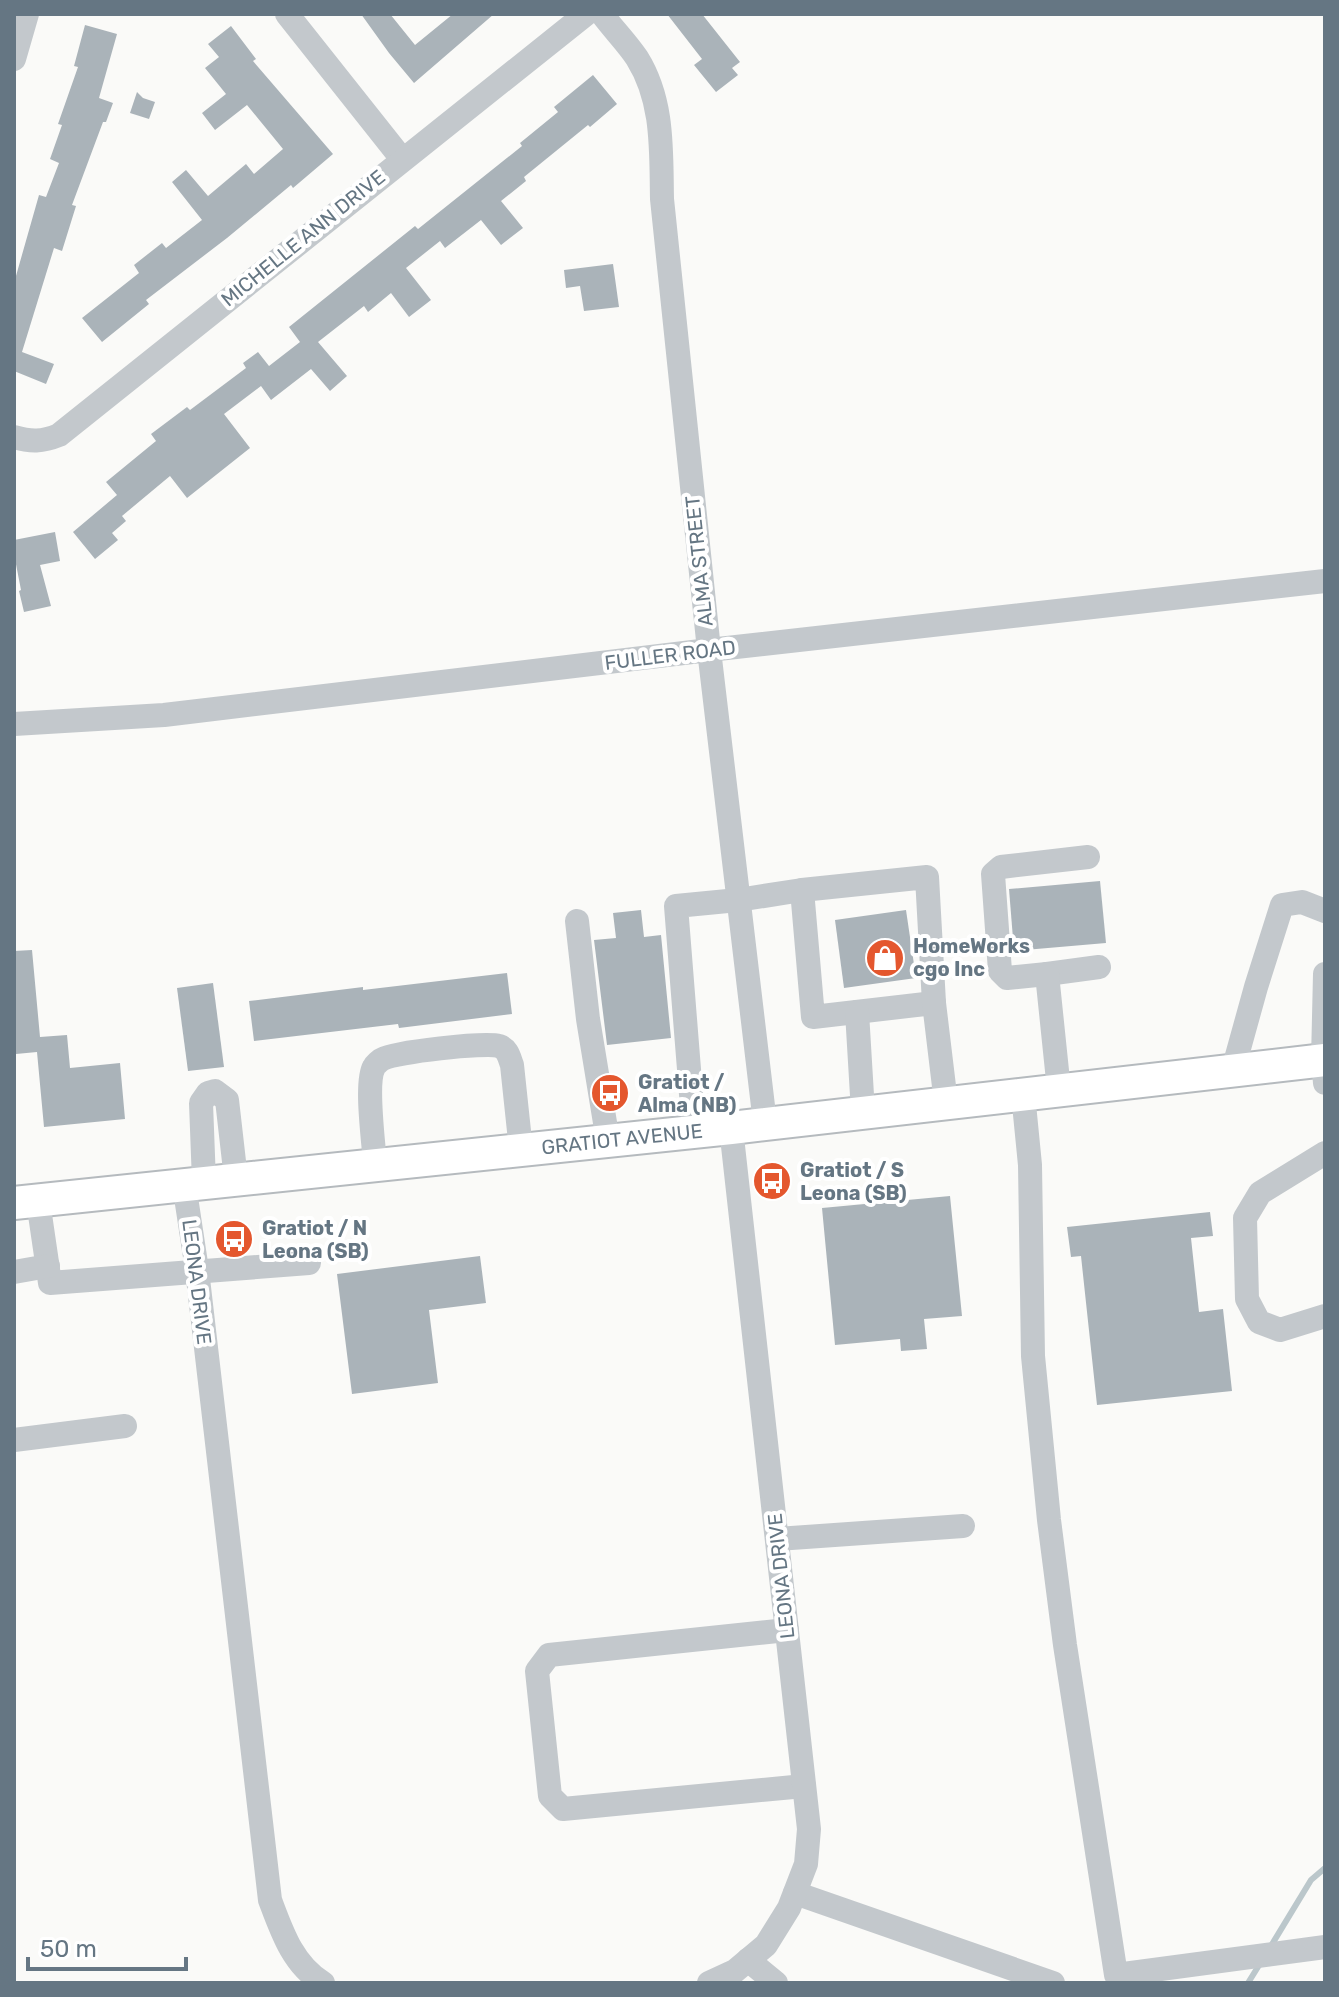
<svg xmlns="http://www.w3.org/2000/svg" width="1339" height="1997" viewBox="0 0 1339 1997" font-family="Rubik,sans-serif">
	<rect width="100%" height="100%" fill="#fafaf8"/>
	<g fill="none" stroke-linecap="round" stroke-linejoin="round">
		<g stroke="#bbc7cb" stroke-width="6">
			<path d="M1271,1946L1311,1880L1325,1868"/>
			<path d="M1248,1983L1261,1962"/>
		</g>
	</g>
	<g fill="#aab3b9">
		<path d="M361,14H390L415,45L453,14H494L414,83L389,53Z"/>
		<path d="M667,14H702L740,62L732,68L738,75L716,92L694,65L702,59Z"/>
		<path d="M85,25L117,34L99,98L113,103L106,122H103L72,205L76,206L62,251L54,248L22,352L54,364L46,384L14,371V283L39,195L46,197L59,163L50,159L62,125L58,124L78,67L74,66Z"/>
		<path d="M231,26L256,59L253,61L333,154L293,188L291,185L227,238L146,300L149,304L102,342L82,318L139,273L134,265L162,243L166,248L202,220L172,182L186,170L208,196L246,164L254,174L283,149L247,105L215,130L202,113L226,94L205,68L219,57L208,44Z"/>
		<path d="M593,75L617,104L590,127L588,125L524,177L526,181L501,201L523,228L501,245L481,220L445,248L440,241L406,268L431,300L409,317L391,293L368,312L364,306L318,342L347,376L330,391L311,369L271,400L261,386L224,414L250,448L187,498L170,476L122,516L126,521L112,533L118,540L95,559L73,532L117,495L106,482L156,441L151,434L187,407L190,410L246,368L243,363L258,352L269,366L300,342L289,327L415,226L418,229L522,146L520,143L558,112L554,107Z"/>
		<path d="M137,92L143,98L155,102L149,119L130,113Z"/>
		<path d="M613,264L619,307L584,311L580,286L566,288L564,270Z"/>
		<path d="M55,532L60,561L40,565L51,606L24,612L19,591L21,590L14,554V540Z"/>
		<path d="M1100,881L1106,943L1014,951L1009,889Z"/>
		<path d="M641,910L644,937L661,935L671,1038L607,1045L594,940L616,938L613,913Z"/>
		<path d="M906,910L916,978L844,988L835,920Z"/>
		<path d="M32,950L40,1037L67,1035L70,1068L120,1063L125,1119L44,1127L37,1052L16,1054L14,1029V951Z"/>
		<path d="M507,973L512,1014L399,1028L398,1024L254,1041L249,1001L363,987V990Z"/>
		<path d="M213,983L224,1067L188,1071L177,988Z"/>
		<path d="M950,1196L962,1316L924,1319L927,1349L901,1351L900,1339L835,1345L822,1208Z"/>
		<path d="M1210,1212L1213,1236L1191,1238L1199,1312L1223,1309L1232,1391L1097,1405L1081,1256L1071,1257L1067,1227Z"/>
		<path d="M480,1256L486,1303L429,1310L438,1383L352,1394L337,1274Z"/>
	</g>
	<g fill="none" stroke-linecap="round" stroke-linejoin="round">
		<g stroke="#b5babe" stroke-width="36">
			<path id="major" d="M14,1203L731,1128L1325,1060"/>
		</g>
		<g stroke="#c3c8cc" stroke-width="24">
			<path d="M287,14L402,159"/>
			<path d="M602,14C613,29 627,43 637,58C664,101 661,151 662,199L709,650L765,1123"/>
			<path d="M14,59L27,14"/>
			<path d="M14,437C31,442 42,442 59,435L586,14"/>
			<path d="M14,724L164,715L709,650L1325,581"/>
			<path d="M802,890L813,1017L934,1003"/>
			<path d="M577,921L588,1019L608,1141"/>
			<path d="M1047,974L1099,967"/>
			<path d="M1325,974L1323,1060L1325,1083"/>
			<path d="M857,1012L863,1112"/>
			<path d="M1233,1070L1256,987L1282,905L1302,902L1325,911"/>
			<path d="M1059,1090L1047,974L1007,978L1000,971L993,874L1001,867L1088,857"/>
			<path d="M1023,1094L1030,1165L1033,1356L1049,1520L1065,1645L1116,1975L1325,1947"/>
			<path d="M694,1132L676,906L738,900L802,890L927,877L934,1003L946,1103"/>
			<path d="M1325,1153L1260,1193L1245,1218L1247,1299L1259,1322L1280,1330L1325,1316"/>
			<path d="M375,1165C374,1144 365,1083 374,1067C375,1065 380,1060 383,1059C395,1052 485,1042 499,1046C508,1049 509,1057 512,1065L521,1150"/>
			<path d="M204,1182L201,1103L208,1093L215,1091L227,1100L236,1179"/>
			<path d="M184,1184L197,1270L270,1900C282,1932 293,1965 323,1983"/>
			<path d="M38,1201L50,1283L309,1263"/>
			<path d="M14,1272L48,1266"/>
			<path d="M14,1440L125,1426"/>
			<path d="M777,1539L963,1526"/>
			<path d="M787,1630L549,1655L537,1671L550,1796L563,1809L804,1786"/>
			<path d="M795,1893L1053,1983"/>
			<path d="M748,1960L776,1983"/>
			<path d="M709,1983L735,1971L766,1945L789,1908L806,1864L809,1829L731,1128"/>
		</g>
		<use href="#major" stroke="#fff" stroke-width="32"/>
	</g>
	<defs>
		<g id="shop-disc" transform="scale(2)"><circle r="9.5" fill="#e4572e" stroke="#fff"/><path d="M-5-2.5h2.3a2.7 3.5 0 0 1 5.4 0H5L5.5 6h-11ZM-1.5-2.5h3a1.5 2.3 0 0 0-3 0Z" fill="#fff"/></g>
		<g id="bus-disc" transform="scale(2)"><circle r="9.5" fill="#e4572e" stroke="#fff"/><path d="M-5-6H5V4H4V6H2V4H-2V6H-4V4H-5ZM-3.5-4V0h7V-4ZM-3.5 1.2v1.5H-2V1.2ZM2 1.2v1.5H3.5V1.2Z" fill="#fff"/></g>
	</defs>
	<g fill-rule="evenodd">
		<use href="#shop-disc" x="885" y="958"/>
		<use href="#bus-disc" x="610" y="1093"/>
		<use href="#bus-disc" x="772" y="1181"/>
		<use href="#bus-disc" x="234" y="1239"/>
	</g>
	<g text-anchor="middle" stroke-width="8" stroke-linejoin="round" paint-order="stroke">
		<g font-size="20" fill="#657683" stroke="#fff">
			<text transform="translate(303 238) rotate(-39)" y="7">MICHELLE ANN DRIVE</text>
			<text transform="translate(699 561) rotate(-96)" y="7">ALMA STREET</text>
			<text transform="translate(670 655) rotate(-7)" y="7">FULLER ROAD</text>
			<text transform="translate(622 1139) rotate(-6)" y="7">GRATIOT AVENUE</text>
			<text transform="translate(197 1282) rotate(83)" y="7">LEONA DRIVE</text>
			<text transform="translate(781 1576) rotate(-96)" y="7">LEONA DRIVE</text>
		</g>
		<g font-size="20" font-weight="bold" fill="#657683" stroke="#fff" text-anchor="start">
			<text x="913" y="953">HomeWorks<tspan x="913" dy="23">cgo Inc</tspan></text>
			<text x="638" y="1089">Gratiot /<tspan x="638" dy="23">Alma (NB)</tspan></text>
			<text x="800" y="1177">Gratiot / S<tspan x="800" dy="23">Leona (SB)</tspan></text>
			<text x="262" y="1235">Gratiot / N<tspan x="262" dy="23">Leona (SB)</tspan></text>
		</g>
	</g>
	<rect width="1339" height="1997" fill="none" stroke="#657683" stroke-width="32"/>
	<path d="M28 1957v12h158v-12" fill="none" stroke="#657683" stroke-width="4"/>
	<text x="40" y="1957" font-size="24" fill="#657683" stroke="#ffffff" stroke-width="6" paint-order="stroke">50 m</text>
</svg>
